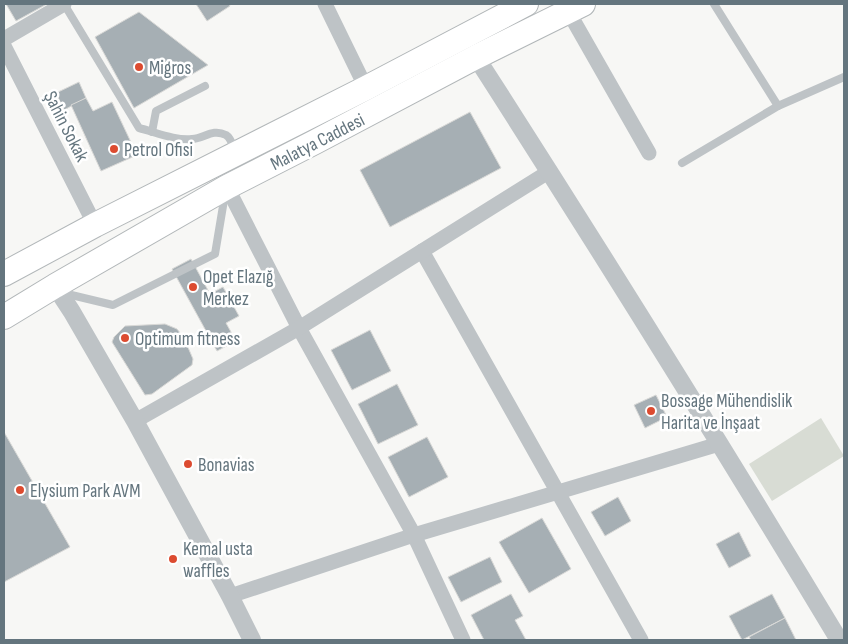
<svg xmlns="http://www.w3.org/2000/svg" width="848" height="644" viewBox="0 0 848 644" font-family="'Sofia Sans Condensed',sans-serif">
	<rect width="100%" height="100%" fill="#f7f7f5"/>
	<path fill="#d8dcd4" d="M821,418L844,456L772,501L749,464Z"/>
	<g fill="#a6afb4" stroke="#d9d9d7">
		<path d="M6,4H47L16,21Z"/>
		<path d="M196,4H229L230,6L207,21Z"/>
		<path d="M139,12L208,65L134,108L95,37Z"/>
		<path d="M79,82L86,98L64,110L56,93Z"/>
		<path d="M86,98L93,111L112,102L137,155L101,171L71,105Z"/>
		<path d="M470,112L501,168L390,227L360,170Z"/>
		<path d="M191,259L210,294L223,287L239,316L226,323L236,341L217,351L172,269Z"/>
		<path d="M165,324L177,329L184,338L193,359L192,365L152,394L145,395L112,342L114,337L125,326Z"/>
		<path d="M370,330L391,371L352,390L331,350Z"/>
		<path d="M397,384L418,425L378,444L358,404Z"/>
		<path d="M656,395L667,417L645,428L634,405Z"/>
		<path d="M4,432L70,547L4,582Z"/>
		<path d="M427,437L448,477L409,497L388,457Z"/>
		<path d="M618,497L631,521L605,536L591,512Z"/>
		<path d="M542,518L571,569L529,593L499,542Z"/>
		<path d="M739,532L751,556L729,568L716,544Z"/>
		<path d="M490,557L502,582L461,602L448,577Z"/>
		<path d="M511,594L523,616L515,620L526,640H484L471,615Z"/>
		<path d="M772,594L785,618L742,640L729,616Z"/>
		<path d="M785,618L796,640H751L749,637Z"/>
	</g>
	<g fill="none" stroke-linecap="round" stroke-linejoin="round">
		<g stroke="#b2b7b9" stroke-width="26">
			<g id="trunk">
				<path d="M4,274L95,225L366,88L526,4"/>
				<path d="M4,317L55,286L227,187L315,142L476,57L583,4"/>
			</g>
		</g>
		<g stroke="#bec3c6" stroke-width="8">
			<path d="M64,4L139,128C155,132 176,141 192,139C204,139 212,128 226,135C231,138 233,146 235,151"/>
			<path d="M714,4L778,106L844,77"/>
			<path d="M152,132L156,111L205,86"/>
			<path d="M682,163L778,106"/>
			<path d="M63,293L113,305L215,254L225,194"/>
		</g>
		<g stroke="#bec3c6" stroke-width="15">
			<path d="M325,4L366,88"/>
			<path d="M568,11L649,153"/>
			<path d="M4,39L64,4"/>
			<path d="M4,46L95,225"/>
			<path d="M227,187L299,328L414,535L463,640"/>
			<path d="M422,251L641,640"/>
			<path d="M135,421L299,328L550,171"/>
			<path d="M230,596L414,535L719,444"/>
		</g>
		<g stroke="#bec3c6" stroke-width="18">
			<path d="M476,57C600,250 721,444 839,640"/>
			<path d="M55,286L72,312L135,421L230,596L252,640"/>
		</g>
		<use href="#trunk" stroke="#fff" stroke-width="24"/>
	</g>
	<g fill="#dc4b30" stroke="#fff" stroke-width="2">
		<circle cx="139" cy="67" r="5"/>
		<circle cx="114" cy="149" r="5"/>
		<circle cx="193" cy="287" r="5"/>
		<circle cx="125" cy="338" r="5"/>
		<circle cx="651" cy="411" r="5"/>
		<circle cx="188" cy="464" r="5"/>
		<circle cx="20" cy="490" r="5"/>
		<circle cx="173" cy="559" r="5"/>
	</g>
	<g text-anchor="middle" stroke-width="5" stroke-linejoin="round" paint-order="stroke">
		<g font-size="19" fill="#64757e" stroke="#fff" text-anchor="start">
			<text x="149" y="74">Migros</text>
			<text x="124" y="156">Petrol Ofisi</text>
			<text x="203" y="283">Opet Elazığ<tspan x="203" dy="22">Merkez</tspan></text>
			<text x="135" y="345">Optimum fitness</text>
			<text x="661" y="407">Bossage Mühendislik<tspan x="661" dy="22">Harita ve İnşaat</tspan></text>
			<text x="198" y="471">Bonavias</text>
			<text x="30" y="497">Elysium Park AVM</text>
			<text x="183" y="555">Kemal usta<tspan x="183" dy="22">waffles</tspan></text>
		</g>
		<g font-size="19" fill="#64757e" stroke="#fff">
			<text transform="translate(67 126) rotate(63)" y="7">Şahin Sokak</text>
			<text transform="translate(317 141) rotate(-27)" y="7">Malatya Caddesi</text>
		</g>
	</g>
	<rect width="848" height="644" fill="none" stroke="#64757e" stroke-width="10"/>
</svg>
